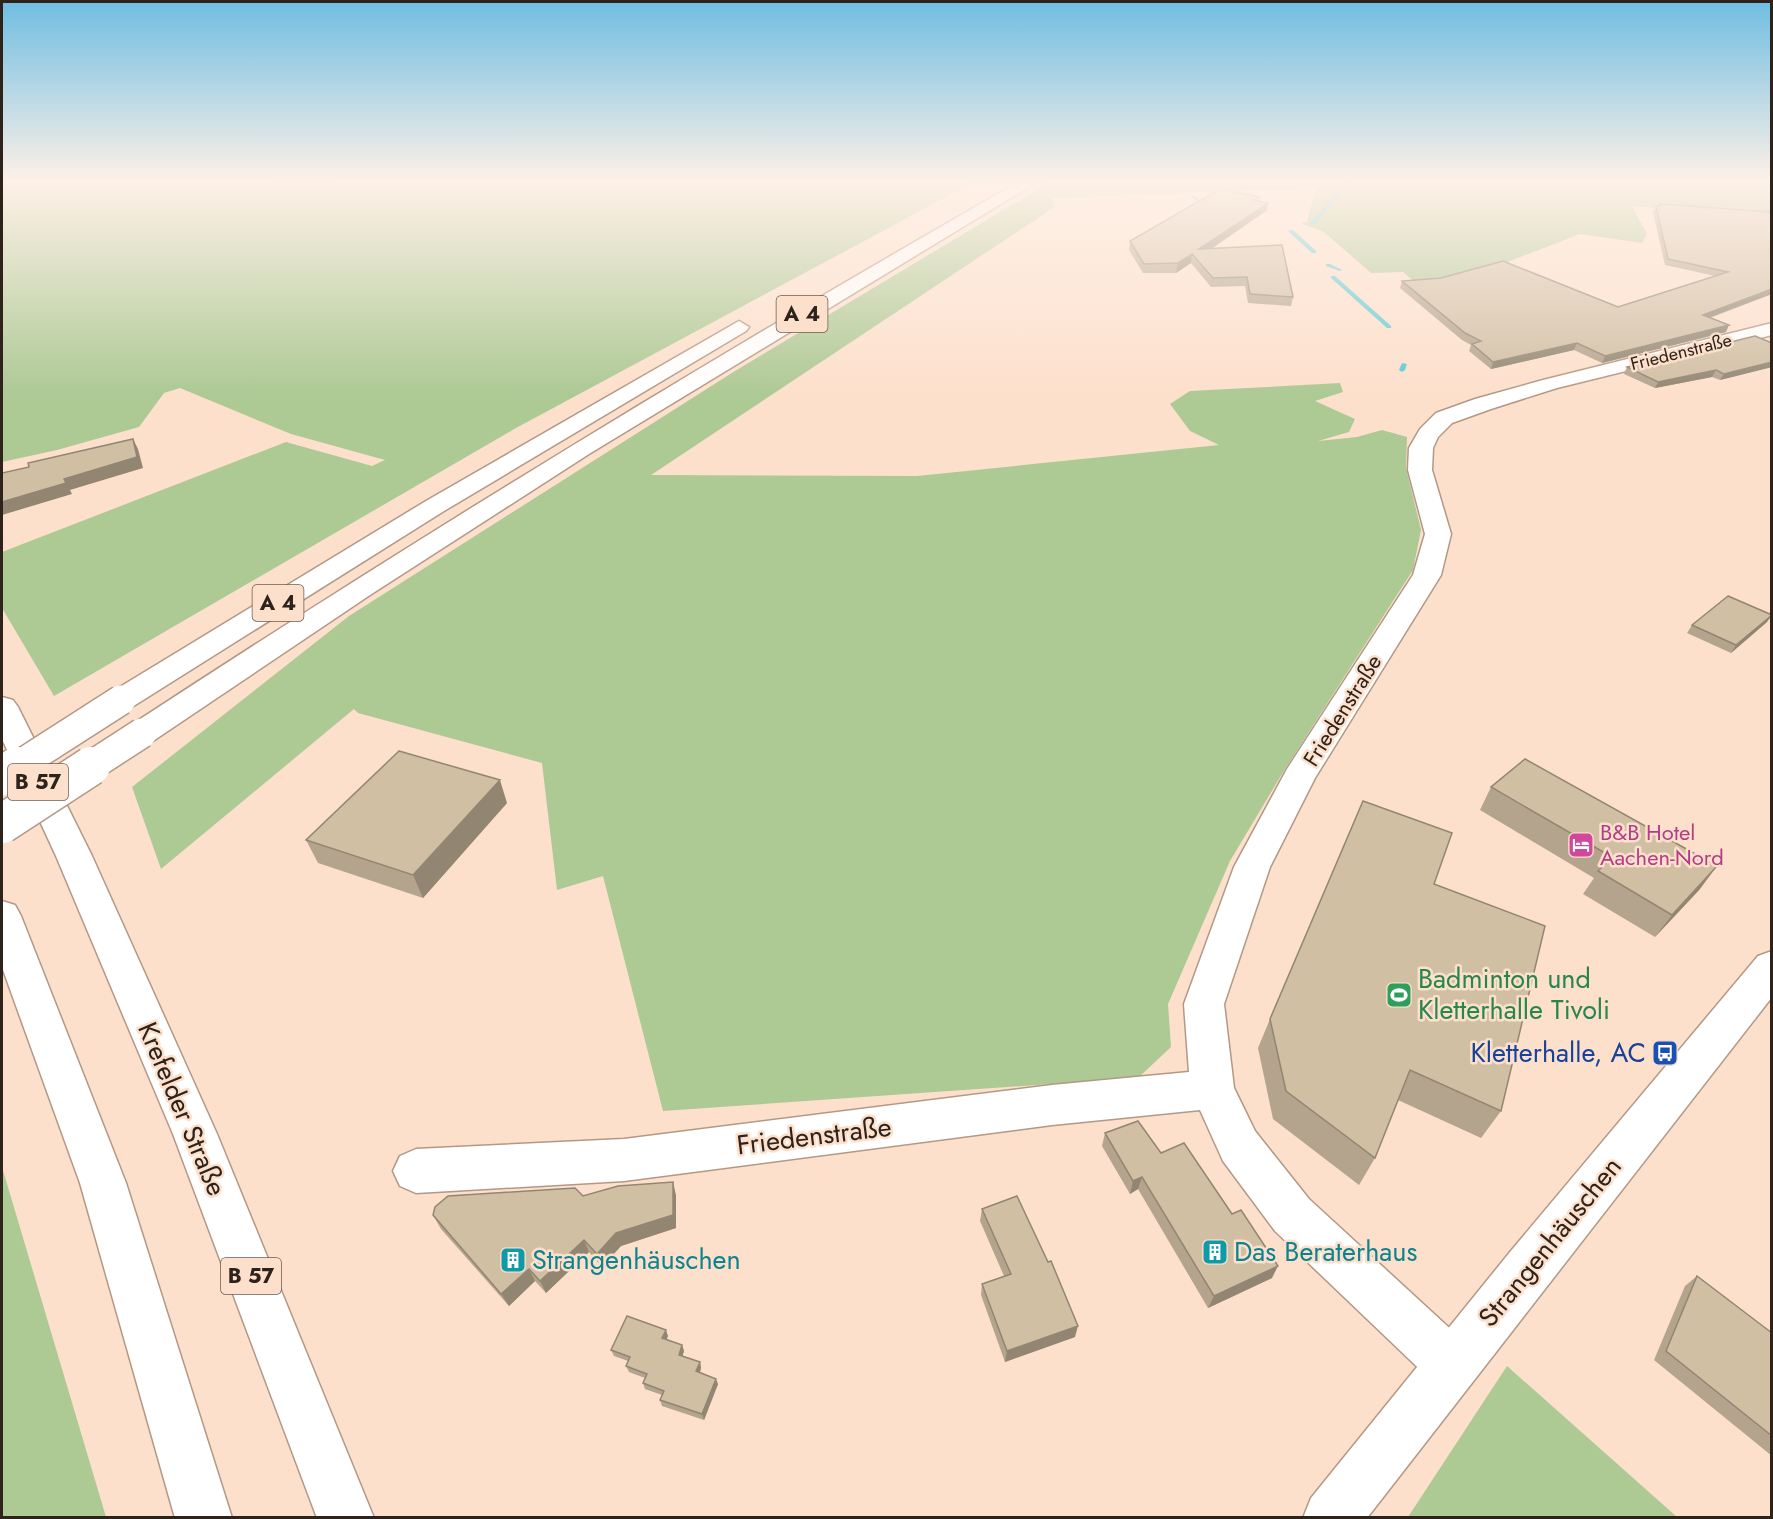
<svg xmlns="http://www.w3.org/2000/svg" width="1773" height="1519" viewBox="0 0 1773 1519" font-family="Jost,sans-serif">
	<rect width="100%" height="100%" fill="#fde0cc"/>
	<g fill="#adc994">
		<path d="M2,182H277V186L349,182H974L516,428L54,696L2,608V552L286,442L372,466L385,460L291,434L180,388L164,393L139,427L57,450L2,462Z"/>
		<path d="M1050,182H1767L1771,189V217L1632,206L1647,234L1642,243L1580,234L1492,268L1416,283L1403,272L1371,273L1324,232L1301,223L1307,222L1316,188L1051,198L1056,206L651,475L917,476L1219,445L1190,431L1170,404L1190,391L1340,383L1343,392L1315,401L1355,419L1349,432L1318,441L1357,437L1382,430L1407,437L1406,468L1421,530L1413,570L1285,769L1230,861L1168,1004L1171,1047L1138,1078L663,1111L603,876L557,890L542,763L358,713L354,709L161,869L132,787L349,616L735,371Z"/>
		<path d="M2,1167L106,1517H2Z"/>
		<path d="M1507,1366L1677,1517H1408Z"/>
	</g>
	<g fill="none" stroke-linecap="round" stroke-linejoin="round">
		<g fill="#5acbd9" fill-rule="evenodd">
			<path d="M1347,182H1351L1315,224H1311V222Z"/>
			<path d="M1191,195H1193L1210,207L1206,208L1191,197Z"/>
			<path d="M1289,230H1293L1316,251V253H1312L1289,232Z"/>
			<path d="M1326,264H1330L1342,270L1340,271L1326,266Z"/>
			<path d="M1331,276H1335L1391,326V328H1387L1331,278Z"/>
			<path d="M1402,363L1407,364L1405,370L1402,372L1399,370Z"/>
		</g>
		<g stroke="#b39885" stroke-width="3">
			<path id="street" d="M1772,323V335L1557,388L1491,409L1452,423L1438,437L1433,448L1432,470L1451,534L1441,575L1315,778L1270,867L1224,1004L1234,1088L1255,1131L1309,1199L1469,1346L1477,1364L1469,1382L1451,1390L1433,1382L1275,1231L1223,1161L1200,1110L1052,1125L624,1181L416,1193L400,1186L393,1171L400,1156L416,1149L624,1139L1052,1085L1189,1072L1184,1004L1234,867L1287,769L1413,575L1425,534L1408,470L1409,448L1420,429L1436,413L1475,399L1543,380Z"/>
		</g>
		<g stroke="#b39885" stroke-width="3">
			<path id="secondary" d="M1772,951V997L1367,1518H1303L1311,1498L1510,1252L1758,956Z"/>
		</g>
		<g stroke="#b39885" stroke-width="3">
			<g id="primary">
				<path d="M2,697L13,700L18,707L92,856L217,1134L374,1518H317L173,1134L56,856L2,739Z"/>
				<path d="M2,901L15,905L21,916L126,1183L232,1518H175L80,1183L2,967Z"/>
			</g>
		</g>
		<g stroke="#b39885" stroke-width="3">
			<g id="highway">
				<path d="M1019,182H1037L589,454L370,595L153,741L142,744L131,741L126,733L131,725C421,535 717,354 1019,182Z"/>
				<path d="M739,321L749,327L746,331L444,511L132,707L121,710L110,707L105,700L110,693L426,501Z"/>
			</g>
		</g>
		<use href="#street" fill="#fff" fill-rule="evenodd"/>
		<use href="#secondary" fill="#fff" fill-rule="evenodd"/>
		<use href="#primary" fill="#fff" fill-rule="evenodd"/>
		<use href="#highway" fill="#fff" fill-rule="evenodd"/>
		<g stroke="#b39885" stroke-width="32" stroke-linecap="butt">
			<g id="highway-bridge-far1">
				<path d="M15,768L121,700"/>
				<path d="M88,768L142,733"/>
			</g>
		</g>
		<g stroke="#b39885" stroke-width="41" stroke-linecap="butt">
			<g id="highway-bridge">
				<path d="M2,776L17,766"/>
				<path d="M2,824L91,766"/>
			</g>
		</g>
		<use href="#highway-bridge-far1" stroke="#fff" stroke-width="29"/>
		<use href="#highway-bridge" stroke="#fff" stroke-width="38"/>
	</g>
	<g fill="#b4a48d">
		<path d="M1259,201L1268,203L1266,211L1212,248L1293,297L1291,306L1248,303L1245,286L1211,287L1191,263L1176,273H1143L1129,250L1130,241Z"/>
		<path d="M1660,204L1772,294L1710,318L1726,332L1602,363L1574,350L1491,369L1469,351L1471,345L1462,340L1400,288L1402,281L1618,307L1715,276L1665,265L1653,212L1656,206H1659Z"/>
		<path d="M1772,343V367L1720,380L1712,377L1655,388L1624,374L1627,367Z"/>
		<path d="M1767,622L1731,653L1687,633L1692,625Z"/>
		<path d="M1491,787L1700,889L1655,937L1583,894L1594,878L1480,810Z"/>
		<path d="M507,803L423,898L318,863L306,840Z"/>
		<path d="M1434,884L1501,1111L1481,1138L1398,1100L1375,1158L1359,1185L1273,1119L1258,1048L1270,1019Z"/>
		<path d="M1105,1133L1161,1153L1272,1278L1208,1308L1138,1189L1130,1194L1102,1146Z"/>
		<path d="M673,1182L676,1196V1228L621,1246L602,1267L589,1252L546,1293L535,1281L509,1306L441,1229L433,1215L583,1196Z"/>
		<path d="M982,1209L1075,1337L1005,1362L981,1295L982,1284L1004,1276L980,1221Z"/>
		<path d="M1697,1276L1772,1333V1456L1654,1360L1685,1286Z"/>
		<path d="M668,1336L666,1340L682,1345L684,1351L682,1356L700,1362L701,1368L700,1373L718,1384L704,1420L662,1406L660,1400L662,1395L645,1389L643,1383L645,1378L629,1372L626,1366L628,1361L614,1356L611,1350Z"/>
	</g>
	<g fill="#928673">
		<path d="M1268,203L1266,211L1198,258L1199,249Z"/>
		<path d="M1192,254L1191,263L1176,273L1178,263Z"/>
		<path d="M1772,289V294L1699,321L1703,315Z"/>
		<path d="M1729,325L1726,332L1602,363L1605,356Z"/>
		<path d="M1577,343L1574,350L1491,369L1493,362Z"/>
		<path d="M1772,362V367L1720,380L1724,374Z"/>
		<path d="M1716,370L1712,377L1655,388L1658,382Z"/>
		<path d="M133,439L138,449L143,468L70,490L72,494L2,515V502L64,479Z"/>
		<path d="M1772,615L1767,622L1731,653L1736,645Z"/>
		<path d="M500,780L507,803L423,898L413,875Z"/>
		<path d="M1717,866L1700,889L1655,937L1672,915Z"/>
		<path d="M1142,1177L1138,1189L1130,1194L1133,1181Z"/>
		<path d="M673,1182L676,1196V1228L621,1246L602,1267L597,1254L616,1233Z"/>
		<path d="M584,1240L589,1252L546,1293L540,1281Z"/>
		<path d="M1278,1266L1272,1278L1208,1308L1214,1296Z"/>
		<path d="M529,1269L535,1281L509,1306L501,1294Z"/>
		<path d="M1078,1326L1075,1337L1005,1362L1007,1351Z"/>
		<path d="M666,1330L668,1336L664,1345L662,1338Z"/>
		<path d="M682,1345L684,1351L681,1361L679,1355Z"/>
		<path d="M700,1362L701,1368L698,1377L696,1371Z"/>
		<path d="M716,1379L718,1384L704,1420L702,1414Z"/>
	</g>
	<g fill="#d1bfa4" stroke="#928673" stroke-width="1.5">
		<path d="M1220,189L1260,197L1254,200L1268,203L1199,249L1282,245L1293,297L1250,294L1247,277L1213,278L1192,254L1178,263L1144,264L1130,241Z"/>
		<path d="M1660,204L1768,212L1772,215V289L1703,315L1729,325L1605,356L1577,343L1493,362L1472,344L1481,341L1465,333L1402,281L1441,278L1503,261L1618,307L1728,272L1668,259L1656,206H1661Z"/>
		<path d="M1755,336L1772,343V362L1724,374L1716,370L1658,382L1627,367Z"/>
		<path d="M133,439L137,457L64,479L66,483L2,502V473L29,467L28,463Z"/>
		<path d="M1728,596L1772,615L1736,645L1692,625Z"/>
		<path d="M399,751L500,780L413,875L306,840Z"/>
		<path d="M1525,759L1717,866L1672,915L1598,871L1612,857L1491,787Z"/>
		<path d="M1363,801L1452,833L1434,884L1545,926L1501,1111L1410,1070L1375,1158L1286,1091L1270,1019Z"/>
		<path d="M1138,1121L1161,1153L1184,1143L1232,1214L1241,1210L1278,1266L1214,1296L1142,1177L1133,1181L1105,1133Z"/>
		<path d="M673,1182V1215L616,1233L597,1254L584,1240L540,1281L529,1269L501,1294L433,1215L435,1207L448,1196L575,1188L583,1196L618,1186Z"/>
		<path d="M1017,1196L1048,1262L1051,1261L1078,1326L1007,1351L982,1284L1011,1274L982,1209Z"/>
		<path d="M1697,1276L1772,1333V1436L1666,1351Z"/>
		<path d="M627,1316L666,1330L662,1338L682,1345L679,1355L700,1362L696,1371L716,1379L702,1414L660,1400L664,1391L643,1383L647,1374L626,1366L630,1357L611,1350Z"/>
	</g>
	<linearGradient id="sky" x2="0" y2="1"><stop stop-color="#6fbde2"/><stop offset="0.46" stop-color="#fef1e8"/><stop offset="1" stop-color="#fef1e8" stop-opacity="0"/></linearGradient>
	<rect width="1773" height="395" fill="url(#sky)"/>
	<defs>
		<g id="hotel-square" transform="scale(1.35)"><rect x="-9" y="-9" width="18" height="18" rx="4" fill="#d1479c" stroke="#fde0cc"/><path d="M-6-4.5h1.5V1H6V5H4.5V3h-9V5H-6ZM-4 0a1.8 1.8 0 1 1 3.6 0ZM.5 0V-2.5h3Q6-2.5 6 0Z" fill="#fff"/></g>
		<g id="stadium-square" transform="scale(1.35)"><rect x="-9" y="-9" width="18" height="18" rx="4" fill="#2e9e5b" stroke="#fde0cc"/><path d="M0-5a6.5 5 0 1 0 0 10a6.5 5 0 1 0 0-10ZM-3.5-1.8h7v3.6h-7Z" fill="#fff"/></g>
		<g id="bus-square" transform="scale(1.35)"><rect x="-9" y="-9" width="18" height="18" rx="4" fill="#1a4fb4" stroke="#fde0cc"/><path d="M-5-6H5V4H4V6H2V4H-2V6H-4V4H-5ZM-3.5-4V0h7V-4ZM-3.5 1.2v1.5H-2V1.2ZM2 1.2v1.5H3.5V1.2Z" fill="#fff"/></g>
		<g id="building-square" transform="scale(1.35)"><rect x="-9" y="-9" width="18" height="18" rx="4" fill="#0f9aa8" stroke="#fde0cc"/><path d="M-4-6H4V6H1V3H-1V6H-4ZM-2.5-4.3h1.7v1.8h-1.7ZM.8-4.3h1.7v1.8H.8ZM-2.5-1h1.7V.8h-1.7ZM.8-1h1.7V.8H.8Z" fill="#fff"/></g>
	</defs>
	<g fill-rule="evenodd">
		<use href="#hotel-square" x="1581" y="845"/>
		<use href="#stadium-square" x="1399" y="995"/>
		<use href="#bus-square" x="1665" y="1053"/>
		<use href="#building-square" x="1215" y="1252"/>
		<use href="#building-square" x="513" y="1260"/>
	</g>
	<g text-anchor="middle" stroke-width="5" stroke-linejoin="round" paint-order="stroke">
		<g font-size="18" fill="#2d231b" stroke="#fde0cc">
			<text transform="translate(1681 352) rotate(-14)" y="6">Friedenstraße</text>
		</g>
		<g fill="#fde0cc" stroke="#6b5c50" stroke-width="1.5">
			<rect x="776.5" y="296" width="51" height="36" rx="4.5"/>
			<rect x="252.5" y="585" width="51" height="36" rx="4.5"/>
			<rect x="8" y="764" width="60" height="36" rx="4.5"/>
			<rect x="221" y="1258" width="60" height="36" rx="4.5"/>
		</g>
		<g font-size="21" font-weight="bold" fill="#2d231b">
			<text x="802" y="321">A 4</text>
			<text x="278" y="610">A 4</text>
			<text x="38" y="789">B 57</text>
			<text x="251" y="1283">B 57</text>
		</g>
		<g font-size="22" fill="#2d231b" stroke="#fde0cc">
			<text transform="translate(1342 710) rotate(-58)" y="8">Friedenstraße</text>
		</g>
		<g font-size="22" fill="#b23c85" stroke="#fde0cc" text-anchor="start">
			<text x="1600" y="840">B&amp;B Hotel<tspan x="1600" dy="25">Aachen-Nord</tspan></text>
		</g>
		<g font-size="27" fill="#27864d" stroke="#fde0cc" text-anchor="start">
			<text x="1418" y="988">Badminton und<tspan x="1418" dy="31">Kletterhalle Tivoli</tspan></text>
		</g>
		<g font-size="27" fill="#164399" stroke="#fde0cc" text-anchor="end">
			<text x="1646" y="1062">Kletterhalle, AC</text>
		</g>
		<g font-size="27" fill="#2d231b" stroke="#fde0cc">
			<text transform="translate(182 1109) rotate(67)" y="9">Krefelder Straße</text>
			<text transform="translate(814 1136) rotate(-7)" y="9">Friedenstraße</text>
			<text transform="translate(1550 1242) rotate(-51)" y="9">Strangenhäuschen</text>
		</g>
		<g font-size="27" fill="#0d838f" stroke="#fde0cc" text-anchor="start">
			<text x="1234" y="1261">Das Beraterhaus</text>
			<text x="532" y="1269">Strangenhäuschen</text>
		</g>
	</g>
	<rect width="1773" height="1519" fill="none" stroke="#2d231b" stroke-width="6"/>
</svg>
